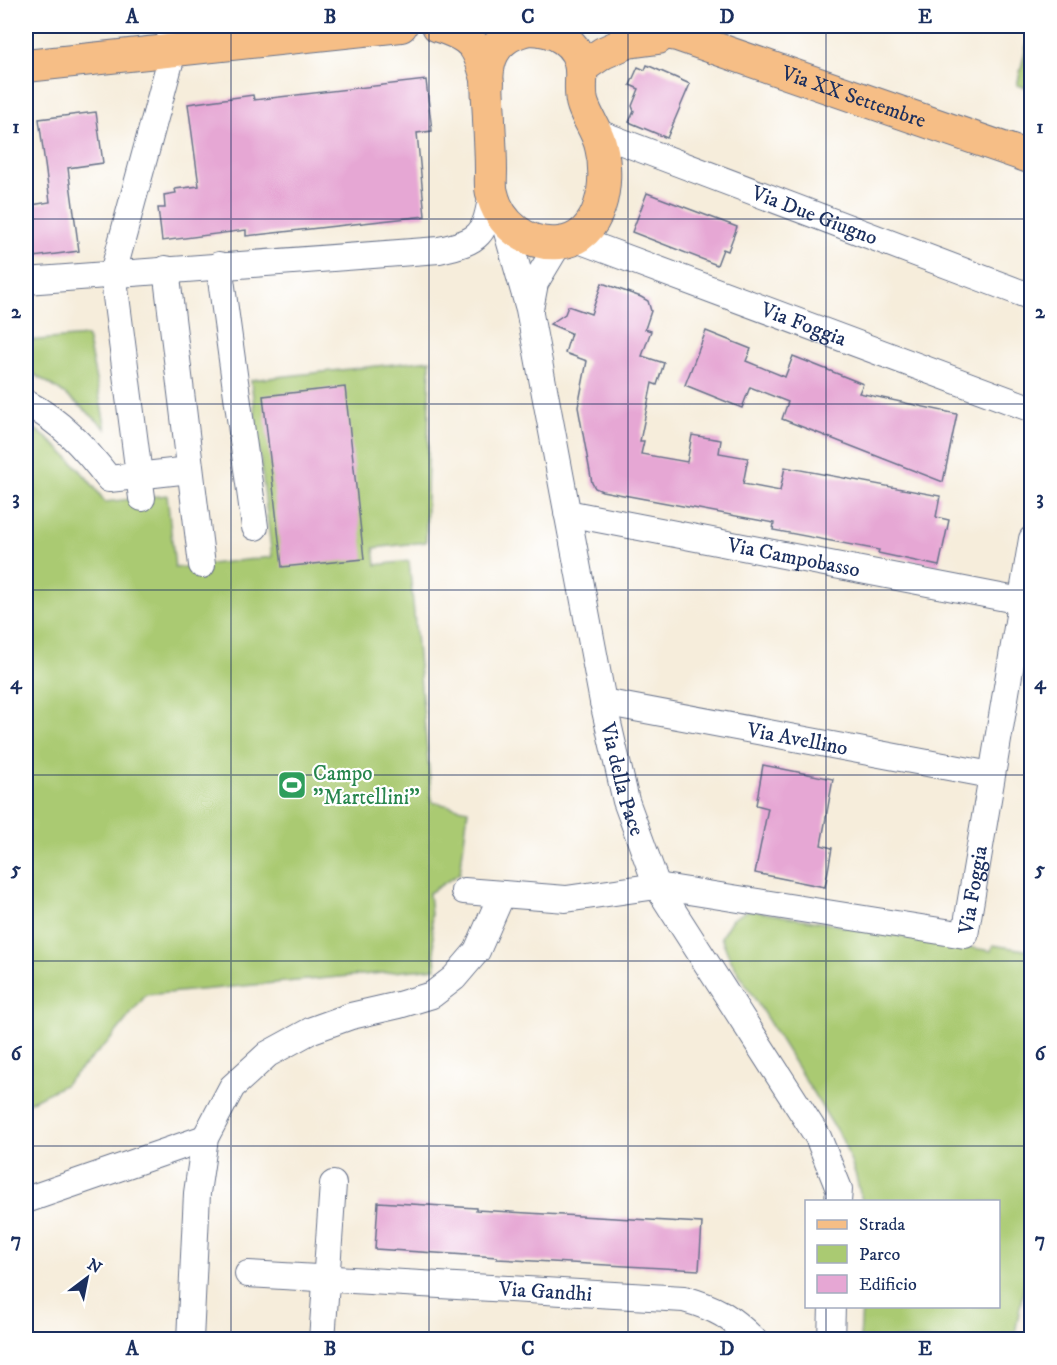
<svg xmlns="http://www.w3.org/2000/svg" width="1057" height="1365" viewBox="0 0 1057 1365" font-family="'IM FELL DW Pica',serif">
	<rect width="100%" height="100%" fill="#fff"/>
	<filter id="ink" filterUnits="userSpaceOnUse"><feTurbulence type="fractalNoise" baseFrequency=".0167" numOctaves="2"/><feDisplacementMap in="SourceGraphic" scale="12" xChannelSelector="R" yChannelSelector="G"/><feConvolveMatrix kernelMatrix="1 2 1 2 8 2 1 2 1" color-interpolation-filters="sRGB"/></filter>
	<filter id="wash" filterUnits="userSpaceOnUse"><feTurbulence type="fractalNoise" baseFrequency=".008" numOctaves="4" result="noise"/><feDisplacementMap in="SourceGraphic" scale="24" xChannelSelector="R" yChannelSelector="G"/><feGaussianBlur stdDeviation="1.35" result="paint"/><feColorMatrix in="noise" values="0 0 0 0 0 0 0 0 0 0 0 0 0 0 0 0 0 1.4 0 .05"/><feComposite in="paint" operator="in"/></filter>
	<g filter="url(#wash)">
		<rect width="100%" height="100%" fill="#f6eddb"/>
		<g fill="#aaca72" stroke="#627c68" stroke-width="1.5">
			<path d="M1031,27V89L1017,85Z"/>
			<path d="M87,336L106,429C81,405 56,386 26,370V341Z"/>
			<path d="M430,360L426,542L374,548L376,565L409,561L432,802L468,810L460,873L429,893L436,968L146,995L110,1040L64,1085L26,1104V423C58,444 83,470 105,502L167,495L175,568L272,557L251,380Z"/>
			<path d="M748,910L991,951L993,945L1031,951L1032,1244L1014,1339H860L862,1307L998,1306V1202L862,1201L855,1173L843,1141L730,959L721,937L732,919Z"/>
		</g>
		<g id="blocks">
			<g fill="#e6a7d4">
				<path d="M647,65L690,84L667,138L629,122L634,111L632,106L639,89L630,85L638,67L645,70Z"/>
				<path d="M426,80L432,131L417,133L425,216L246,236V230L162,241L158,208H165L164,195L176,193L175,189L199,186L188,104L253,95L254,100Z"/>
				<path d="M96,112L103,163L68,168L79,251L26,258V206L50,202L39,119Z"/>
				<path d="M647,193L737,227L728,251L723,249L717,265L632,232Z"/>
				<path d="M602,283L641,297L648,301L651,311L645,329L651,331L642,356L664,363L657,385L652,383L640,441H644L641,454L687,462L692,435L721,440L719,453L748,458L743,484L780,491L785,467L940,496L936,517L949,520L939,566L878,553L879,550L773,530L774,523L602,491L595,488L592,483L578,407L587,361L565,353L571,333L550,324L565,314L568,306L591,314Z"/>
				<path d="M706,331L751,349L746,361L785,377L793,356L863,384L859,393L957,414L943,482L782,419L788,402L750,387L742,408L685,385Z"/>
				<path d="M345,387L364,559L282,567L263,396Z"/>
				<path d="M763,765L833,779L821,845L832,848L825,887L755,873L768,808L756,805Z"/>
				<path d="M378,1202L476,1208V1210L702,1223L699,1270L497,1259V1257L375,1249Z"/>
			</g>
		</g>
	</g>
	<g filter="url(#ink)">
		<use href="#blocks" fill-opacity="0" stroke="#68728a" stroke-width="1.5"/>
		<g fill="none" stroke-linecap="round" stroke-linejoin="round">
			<g stroke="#68728a" stroke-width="28">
				<g id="minor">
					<path id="s1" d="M596,132L1029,296L1032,290"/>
					<path id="s2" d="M503,218L529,309L603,702L626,801L657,886L818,1137L839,1189L838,1202"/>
					<path id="s3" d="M576,239L1032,409"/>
					<path d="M219,265L255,527"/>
					<path d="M166,269L202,565"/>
					<path d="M26,281L439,250C481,241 485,235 492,193"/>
					<path d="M530,309L535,283L559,243"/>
					<path d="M26,403C61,421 85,448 109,479L190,470"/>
					<path d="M142,498L113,273L173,51L169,26"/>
					<path id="s4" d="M567,513L1021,601"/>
					<path id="s5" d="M603,702L991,775"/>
					<path id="s6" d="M464,891L566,899L657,886L965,935L1032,539"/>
					<path d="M26,1200L205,1138"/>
					<path id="s7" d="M248,1274L684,1299C716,1308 730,1316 754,1340"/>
					<path d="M190,1340L197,1193L205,1138L232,1087L268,1054L312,1030L351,1016L399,1005L432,995L454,978L477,951L502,894"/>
					<path d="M322,1340L333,1184"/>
					<path d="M831,1340L832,1306"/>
				</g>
			</g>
			<g stroke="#68728a" stroke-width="34">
				<g id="major">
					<path d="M438,26C475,37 479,48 488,83"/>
					<path id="s8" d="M625,26L677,35L1032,158"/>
					<path d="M529,29C554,29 579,42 581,69C582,81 579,94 583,105C588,120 598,132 601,147C610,181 602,239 559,243C527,246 499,224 492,193C490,187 491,178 491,171C491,154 490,137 489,121C489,100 483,72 493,53C501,38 514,32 529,29Z"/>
					<path d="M26,66L401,26"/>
					<path d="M581,68L603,53L628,42L658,38"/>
				</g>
			</g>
			<use href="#minor" stroke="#fff" stroke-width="26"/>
			<use href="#major" stroke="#f6be86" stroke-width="32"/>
		</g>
	</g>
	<path fill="none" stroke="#1b2f5e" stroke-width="1.5" stroke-opacity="0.55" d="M231,26V1340M429,26V1340M628,26V1340M826,26V1202M26,219H1032M26,404H1032M26,590H1032M26,775H1032M26,961H1032M26,1146H1032M826,1306V1340"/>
	<defs>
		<g id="stadium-square" transform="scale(1.5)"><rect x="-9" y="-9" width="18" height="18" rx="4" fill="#2e9e5b" stroke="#fff"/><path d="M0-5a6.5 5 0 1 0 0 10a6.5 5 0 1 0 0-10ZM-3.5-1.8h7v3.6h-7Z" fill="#fff"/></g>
	</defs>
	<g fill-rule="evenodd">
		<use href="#stadium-square" x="292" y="785"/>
	</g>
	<g text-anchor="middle" stroke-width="4.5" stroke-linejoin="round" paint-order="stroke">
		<g font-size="21" fill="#1b2f5e" stroke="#fff">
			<text dy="7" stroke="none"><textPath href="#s8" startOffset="240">Via XX Settembre</textPath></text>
			<text dy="7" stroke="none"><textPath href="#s1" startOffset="234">Via Due Giugno</textPath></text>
			<text dy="7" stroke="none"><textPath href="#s3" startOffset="243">Via Foggia</textPath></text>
			<text dy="7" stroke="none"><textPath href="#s4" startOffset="231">Via Campobasso</textPath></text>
			<text dy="7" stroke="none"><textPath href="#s5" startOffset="198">Via Avellino</textPath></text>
			<text dy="7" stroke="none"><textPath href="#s2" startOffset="574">Via della Pace</textPath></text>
			<text dy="7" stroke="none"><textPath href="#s6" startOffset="552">Via Foggia</textPath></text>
			<text dy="7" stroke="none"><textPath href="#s7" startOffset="298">Via Gandhi</textPath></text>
		</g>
		<g font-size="21" fill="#27864d" stroke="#fff" text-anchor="start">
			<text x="313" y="780">Campo<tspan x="313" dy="24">"Martellini"</tspan></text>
		</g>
	</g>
	<rect width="1057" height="1365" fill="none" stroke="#fff" stroke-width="66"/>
	<rect x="805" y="1200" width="195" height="108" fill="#ffffff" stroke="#a4acbf" stroke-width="1.5"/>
	<rect x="817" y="1220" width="30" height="9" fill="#f6be86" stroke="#a4acbf" stroke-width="1.5"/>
	<text x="859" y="1230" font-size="18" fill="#1b2f5e">Strada</text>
	<rect x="817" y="1245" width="30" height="18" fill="#aaca72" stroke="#a4acbf" stroke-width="1.5"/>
	<text x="859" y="1260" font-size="18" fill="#1b2f5e">Parco</text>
	<rect x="817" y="1275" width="30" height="18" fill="#e6a7d4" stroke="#a4acbf" stroke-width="1.5"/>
	<text x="859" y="1290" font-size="18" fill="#1b2f5e">Edificio</text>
	<g transform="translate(87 1278) rotate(32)" stroke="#ffffff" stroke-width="4.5" paint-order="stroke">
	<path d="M0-4.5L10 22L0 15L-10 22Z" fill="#1b2f5e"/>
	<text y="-9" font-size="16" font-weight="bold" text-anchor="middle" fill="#1b2f5e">N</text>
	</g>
	<rect x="33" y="33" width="991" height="1299" fill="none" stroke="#1b2f5e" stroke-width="2"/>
	<g font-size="20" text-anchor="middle" font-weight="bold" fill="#1b2f5e">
		<text x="132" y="23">A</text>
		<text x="330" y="23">B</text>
		<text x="528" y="23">C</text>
		<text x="727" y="23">D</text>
		<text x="925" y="23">E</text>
		<text x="16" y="133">1</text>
		<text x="1040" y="133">1</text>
		<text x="16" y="318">2</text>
		<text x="1040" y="318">2</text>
		<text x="16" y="504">3</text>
		<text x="1040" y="504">3</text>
		<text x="16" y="689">4</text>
		<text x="1040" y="689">4</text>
		<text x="16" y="875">5</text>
		<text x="1040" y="875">5</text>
		<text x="16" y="1060">6</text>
		<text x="1040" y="1060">6</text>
		<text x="16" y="1246">7</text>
		<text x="1040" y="1246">7</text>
		<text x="132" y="1355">A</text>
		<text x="330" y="1355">B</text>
		<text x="528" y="1355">C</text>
		<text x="727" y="1355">D</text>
		<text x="925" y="1355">E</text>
	</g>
</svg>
